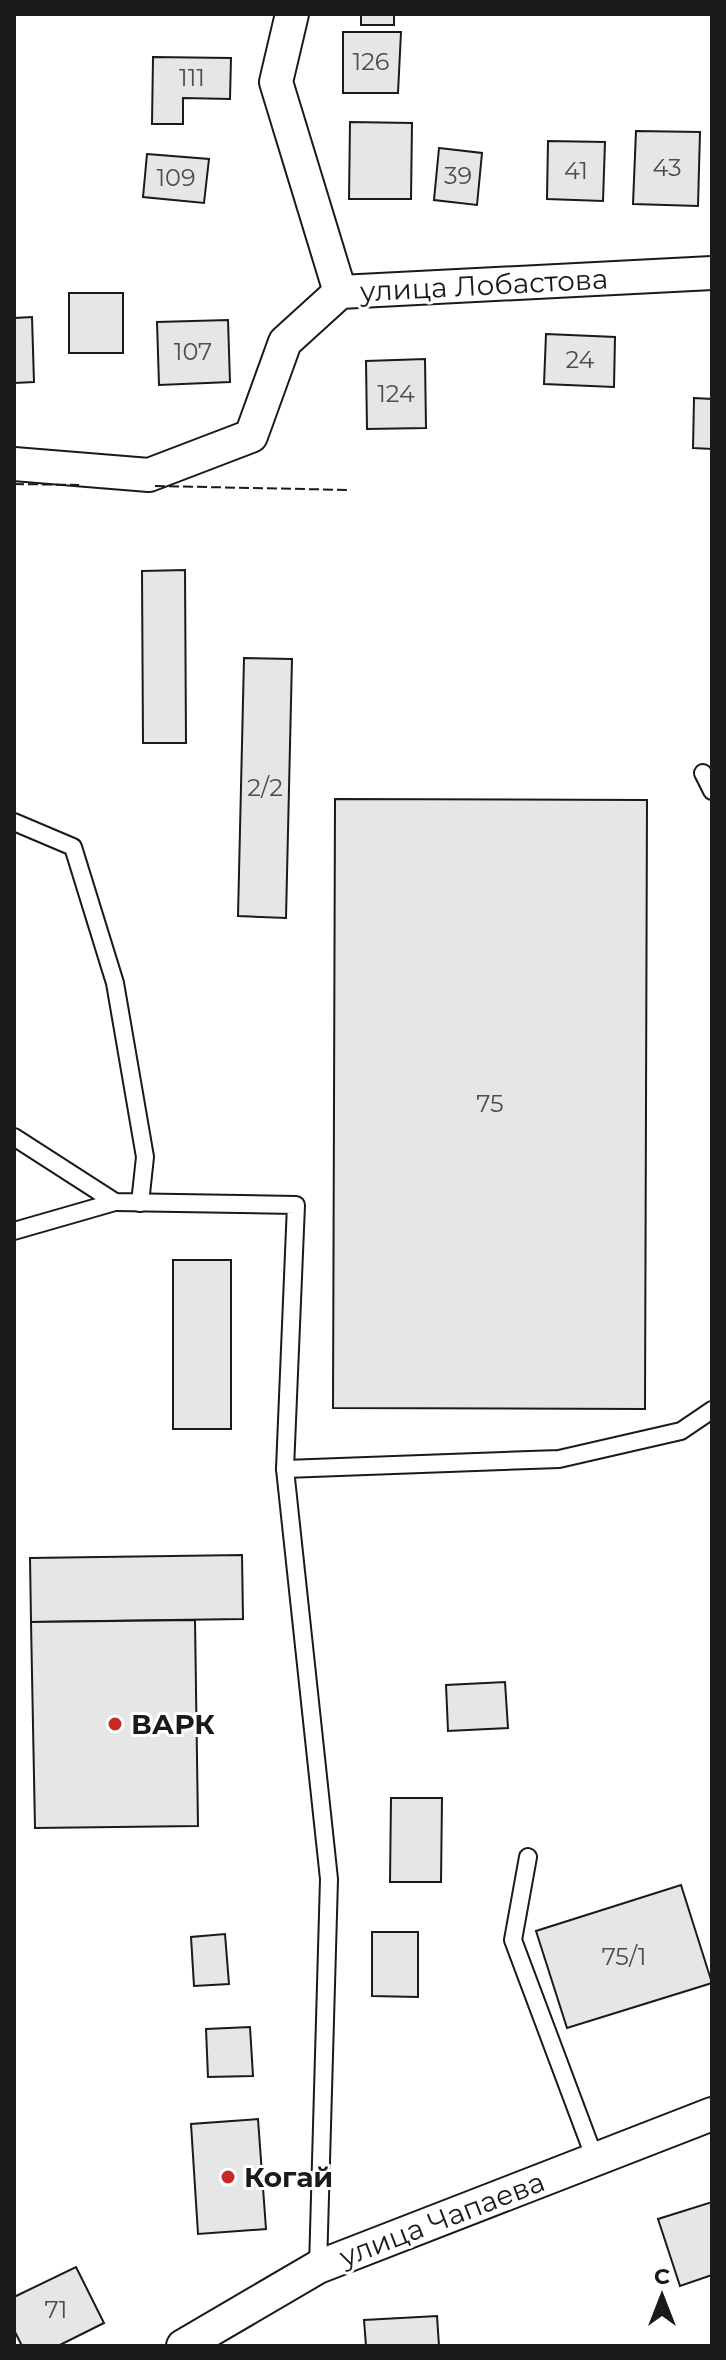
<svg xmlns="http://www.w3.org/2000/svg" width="726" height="2360" viewBox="0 0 726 2360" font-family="Montserrat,sans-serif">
	<rect width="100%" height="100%" fill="#fff"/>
	<g fill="#e6e6e6" stroke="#1a1a1a" stroke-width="2">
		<rect x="361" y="14" width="33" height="11"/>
		<path d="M343,32H401L398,93H343Z"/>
		<path d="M153,57L231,58L230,99L183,98V124H152Z"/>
		<path d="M350,122L412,123L411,199H349Z"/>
		<path d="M636,131L700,132L698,206L633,204Z"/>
		<path d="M548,141L605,142L603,201L547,199Z"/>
		<path d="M439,148L482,153L477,205L434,200Z"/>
		<path d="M147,154L209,159L204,203L143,197Z"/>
		<rect x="69" y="293" width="54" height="60"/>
		<path d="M32,317L34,382L14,383V318Z"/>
		<path d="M228,320L230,382L159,385L157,322Z"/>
		<path d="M546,334L615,337L614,387L544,384Z"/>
		<path d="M425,359L426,428L367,429L366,361Z"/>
		<path d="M694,398L712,399V449L693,448Z"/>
		<path d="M185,570L186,743H143L142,571Z"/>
		<path d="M244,658L292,659L286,918L238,916Z"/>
		<path d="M335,799L647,800L645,1409L333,1408Z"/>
		<rect x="173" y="1260" width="58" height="169"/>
		<path d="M242,1555L243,1619L31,1622L30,1558Z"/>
		<path d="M195,1620L198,1826L35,1828L31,1622Z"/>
		<path d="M505,1682L508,1728L448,1731L446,1685Z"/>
		<path d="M391,1798H442L441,1882H390Z"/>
		<path d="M681,1885L712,1983L567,2028L536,1931Z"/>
		<path d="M372,1932H418V1997L372,1996Z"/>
		<path d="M225,1934L229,1984L194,1986L191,1937Z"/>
		<path d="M250,2027L253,2076L208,2077L206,2029Z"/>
		<path d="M258,2119L266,2229L198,2234L191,2124Z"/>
		<path d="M712,2202V2275L680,2286L658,2219Z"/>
		<path d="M76,2267L104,2323L58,2346H22L14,2330V2297Z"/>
		<path d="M437,2316L439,2346H366L364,2320Z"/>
	</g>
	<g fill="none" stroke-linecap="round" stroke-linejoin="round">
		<g stroke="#1a1a1a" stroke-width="20">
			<g id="service">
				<path d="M703,773L712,791"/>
				<path d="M14,822L73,847L115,983L145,1157L140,1203"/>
				<path d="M14,1137L115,1202L296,1205L285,1469"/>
				<path d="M14,1231L115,1202"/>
				<path d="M528,1857L513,1940L595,2159"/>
				<path d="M318,2267L329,1879L285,1469L559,1459L681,1431L712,1410"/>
			</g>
		</g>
		<g stroke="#1a1a1a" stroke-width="36">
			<g id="minor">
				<path d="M292,14L276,82L340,292"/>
				<path d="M14,464L149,475L251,436L285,342L340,292L712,273"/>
				<path d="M183,2346L318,2267L712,2114"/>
			</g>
		</g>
		<use href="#service" stroke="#fff" stroke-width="16"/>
		<use href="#minor" stroke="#fff" stroke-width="32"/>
		<g stroke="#1a1a1a" stroke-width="2" stroke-dasharray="10 4" stroke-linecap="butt">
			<path d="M14,484L79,485"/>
			<path d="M155,486L351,490"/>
		</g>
	</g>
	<g fill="#c62828" stroke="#fff" stroke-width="3">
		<circle cx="115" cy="1724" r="8"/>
		<circle cx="228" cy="2177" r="8"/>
	</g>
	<g text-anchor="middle" stroke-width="6" stroke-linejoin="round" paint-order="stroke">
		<g font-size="24" fill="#4d4d4d">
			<text x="371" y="70">126</text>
			<text x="192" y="86">111</text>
			<text x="667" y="176">43</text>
			<text x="576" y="179">41</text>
			<text x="458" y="184">39</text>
			<text x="176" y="186">109</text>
			<text x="193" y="360">107</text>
			<text x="580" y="368">24</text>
			<text x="396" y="402">124</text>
			<text x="265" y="796">2/2</text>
			<text x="490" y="1112">75</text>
			<text x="624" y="1965">75/1</text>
			<text x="56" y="2318">71</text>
		</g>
		<g font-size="28" fill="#1a1a1a" stroke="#fff">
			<text transform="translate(484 285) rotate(-3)" y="10">улица Лобастова</text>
			<text transform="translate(442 2219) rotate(-21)" y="10">улица Чапаева</text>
		</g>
		<g font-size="28" font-weight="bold" fill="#1a1a1a" stroke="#fff" text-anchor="start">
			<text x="131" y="1734">ВАРК</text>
			<text x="244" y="2187">Когай</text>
		</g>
	</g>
	<rect width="726" height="2360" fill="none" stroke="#1a1a1a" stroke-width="32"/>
	<g transform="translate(662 2296)" stroke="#ffffff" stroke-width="6" paint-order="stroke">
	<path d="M0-6L14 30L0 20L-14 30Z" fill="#1a1a1a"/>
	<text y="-12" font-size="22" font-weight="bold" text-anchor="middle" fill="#1a1a1a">С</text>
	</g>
</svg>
